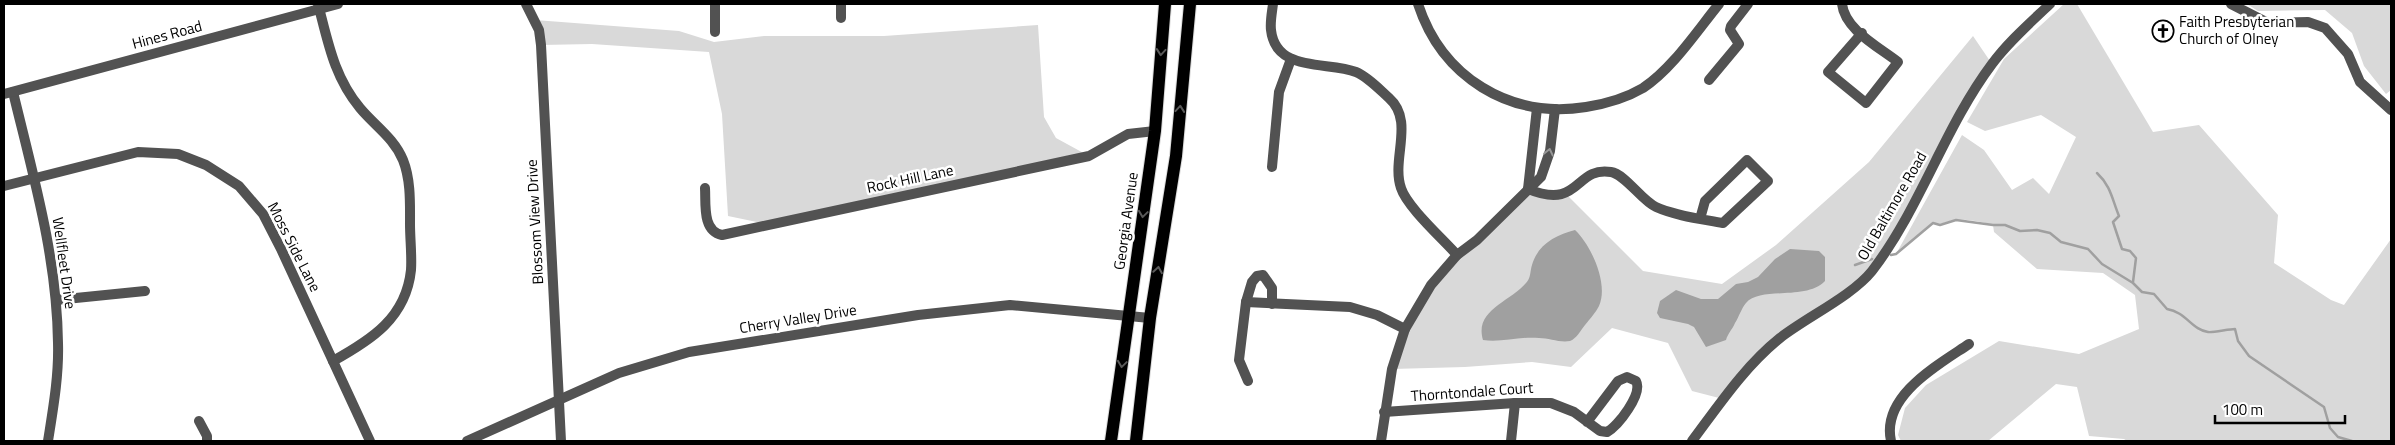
<svg xmlns="http://www.w3.org/2000/svg" width="2395" height="445" viewBox="0 0 2395 445" font-family="'Titillium Web',sans-serif">
	<rect width="100%" height="100%" fill="#fff"/>
	<g fill="#d9d9d9">
		<path d="M2064,4H2077L2153,132L2199,125L2278,215L2274,263L2331,300L2344,305L2391,239V441H2127L2124,439L2089,436L2077,387L2056,384L1988,441H1901L1898,435L1905,408L1926,385L1999,341L2079,354L2139,329L2135,295L2103,273L2037,269L1994,232L1993,225C1983,222 1967,219 1956,220C1947,220 1943,226 1933,223L1896,254L1962,135L1984,150L2012,190L2033,178L2049,194L2076,137L2041,115L1985,131L1967,122L2004,59Z"/>
		<path d="M2247,4H2391V90L2386,94L2364,66L2352,33L2325,10L2258,11Z"/>
		<path d="M535,20L679,31L714,42L764,36H884L1038,25L1044,117L1056,138L1089,156L771,225L728,216L722,114L709,52L592,44L541,45Z"/>
		<path d="M1973,36L1992,64L1871,272L1781,337L1723,399L1692,391L1668,343L1612,328L1571,367L1532,362L1465,367L1392,369L1405,329L1431,285L1528,189L1566,194L1643,271L1722,284L1776,245L1869,162Z"/>
	</g>
	<g fill="#a0a0a0">
		<path d="M1575,230C1591,245 1609,284 1599,306C1596,312 1590,319 1585,325C1581,330 1576,339 1570,341C1560,343 1549,338 1539,338C1520,336 1501,343 1483,340C1474,310 1510,302 1526,283C1531,278 1530,271 1532,265C1538,244 1556,235 1575,230Z"/>
		<path d="M1790,249L1819,251L1825,257V281C1806,301 1760,286 1746,303C1741,309 1739,317 1735,323C1732,330 1728,333 1726,340L1706,347L1694,327L1688,324L1660,318L1657,313L1660,301L1676,290L1701,299H1718L1736,284L1748,282L1758,277L1775,259Z"/>
	</g>
	<g fill="none" stroke-linecap="round" stroke-linejoin="round">
		<g stroke="#a0a0a0" stroke-width="2.5">
			<path d="M2097,173C2111,186 2112,199 2119,216L2113,222L2122,249L2130,251L2136,258L2133,282"/>
			<path d="M1891,255L1896,254L1933,223L1940,225L1956,220L1993,225H2005L2020,231L2037,230L2050,233L2061,242L2088,249L2102,264L2133,283L2142,292L2154,294L2167,309C2186,312 2192,330 2208,332C2212,333 2229,329 2235,329L2238,341L2249,356L2324,407L2330,428L2338,437L2352,441"/>
			<path d="M1855,265L1872,259"/>
		</g>
		<g stroke="#dbdbdb" stroke-width="14">
			<g id="major">
				<path d="M1111,441L1155,131L1165,4"/>
				<path d="M1136,441L1150,318L1176,156L1190,4"/>
			</g>
		</g>
		<g stroke="#525252" stroke-width="10">
			<path d="M318,4C328,42 334,77 360,108C375,126 394,138 403,160C411,180 410,204 410,224C410,239 412,255 411,270C406,318 371,340 333,361"/>
			<path d="M526,4L539,30L541,45L561,441"/>
			<path d="M715,4V32"/>
			<path d="M841,4V18"/>
			<path d="M1273,4C1272,12 1270,22 1271,30C1276,73 1328,61 1356,72C1368,77 1379,89 1389,98C1415,121 1391,159 1401,188C1407,207 1443,239 1457,255"/>
			<path d="M1418,4C1442,77 1509,119 1586,107C1605,104 1626,98 1643,88C1672,69 1697,31 1719,4"/>
			<path d="M1842,4C1845,30 1879,47 1898,62L1866,103L1828,72L1862,33"/>
			<path d="M2231,4L2268,23L2308,22L2325,28L2348,54L2360,82L2391,110"/>
			<path d="M1709,80L1739,44L1730,30L1731,26L1748,4"/>
			<path d="M13,92C33,175 57,257 58,343C59,376 53,409 48,441"/>
			<path d="M4,94L338,4"/>
			<path d="M1272,167L1279,92L1291,59"/>
			<path d="M4,186L138,152L178,154L206,165L239,186L263,214L281,249L370,441"/>
			<path d="M705,188C706,204 702,231 722,235L1089,156L1128,134L1155,131"/>
			<path d="M1528,189C1581,211 1574,166 1611,172C1625,174 1642,201 1656,207C1676,216 1702,219 1723,223L1768,181L1747,160L1705,201L1700,219"/>
			<path d="M1528,189L1537,108"/>
			<path d="M56,300L145,291"/>
			<path d="M1246,302L1252,282L1257,276L1263,275L1272,288V304"/>
			<path d="M1248,381L1239,360L1246,302L1350,307L1377,315L1405,329"/>
			<path d="M1384,412L1515,403H1551L1574,412L1600,431L1607,432C1618,426 1643,394 1636,381L1627,377L1618,381L1587,422"/>
			<path d="M199,421L207,436V441"/>
			<path d="M467,441L619,373L689,352L918,315L1010,305L1150,318"/>
			<path d="M1381,441L1392,369L1405,329L1431,285L1457,255L1477,240L1541,177L1550,151L1555,109"/>
			<path d="M1511,441L1515,403"/>
			<path d="M1692,441C1719,405 1745,366 1780,338C1807,317 1852,296 1872,271C1921,207 1944,128 1992,64C2008,42 2030,23 2050,4"/>
			<path d="M1891,441C1881,396 1938,365 1969,344"/>
		</g>
		<use href="#major" stroke="#000" stroke-width="12"/>
	</g>
	<defs><path id="oneway-chevron" d="M-2-3.5L2.5 0L-2 3.5" fill="none" stroke-width="1.6" stroke-linecap="round" stroke-linejoin="round" transform="scale(1.25)"/></defs>
	<g stroke="#595959">
		<use href="#oneway-chevron" transform="translate(1161 52) rotate(95)"/>
		<use href="#oneway-chevron" transform="translate(1180 109) rotate(-85)"/>
		<use href="#oneway-chevron" transform="translate(1143 214) rotate(98)"/>
		<use href="#oneway-chevron" transform="translate(1158 270) rotate(-81)"/>
		<use href="#oneway-chevron" transform="translate(1122 364) rotate(98)"/>
	</g>
	<use stroke="#979797" href="#oneway-chevron" transform="translate(1549 152) rotate(-77)"/>
	<defs>
		<g id="church-ring" transform="scale(1.125)"><circle r="9.5" fill="#fff" stroke="#000" stroke-width="1.5"/><path d="M-1.2-6h2.4v3.5h3.3v2.4h-3.3V6h-2.4V-.1h-3.3v-2.4h3.3Z" fill="#000"/></g>
	</defs>
	<g fill-rule="evenodd">
		<use href="#church-ring" x="2163" y="31"/>
	</g>
	<g text-anchor="middle" stroke-width="5" stroke-linejoin="round" paint-order="stroke">
		<g font-size="15" fill="#000" stroke="#fff" text-anchor="start">
			<text x="2179" y="27">Faith Presbyterian<tspan x="2179" dy="17">Church of Olney</tspan></text>
		</g>
		<g font-size="15" fill="#000" stroke="#fff">
			<text transform="translate(167 35) rotate(-15)" y="5">Hines Road</text>
			<text transform="translate(910 179) rotate(-12)" y="5">Rock Hill Lane</text>
			<text transform="translate(1892 206) rotate(-60)" y="5">Old Baltimore Road</text>
			<text transform="translate(1126 221) rotate(-82)" y="5">Georgia Avenue</text>
			<text transform="translate(535 222) rotate(-93)" y="5">Blossom View Drive</text>
			<text transform="translate(294 247) rotate(63)" y="5">Moss Side Lane</text>
			<text transform="translate(64 263) rotate(82)" y="5">Wellfleet Drive</text>
			<text transform="translate(798 319) rotate(-9)" y="5">Cherry Valley Drive</text>
			<text transform="translate(1472 392) rotate(-4)" y="5">Thorntondale Court</text>
		</g>
	</g>
	<rect width="2395" height="445" fill="none" stroke="#000000" stroke-width="10"/>
	<path d="M2215 415v8h130v-8" fill="none" stroke="#000000" stroke-width="2.5"/>
	<text x="2222" y="415" font-size="15" fill="#000000" stroke="#ffffff" stroke-width="4" paint-order="stroke">100 m</text>
</svg>
